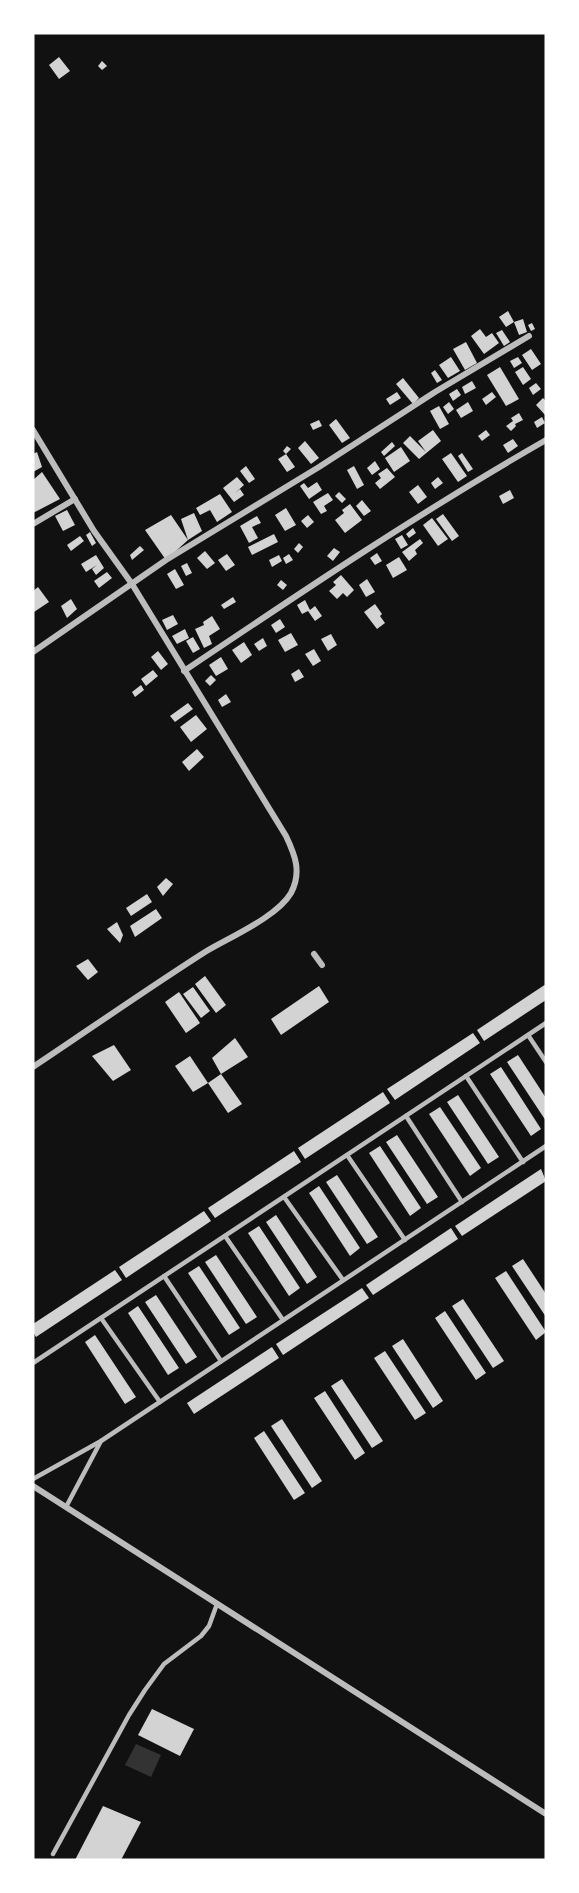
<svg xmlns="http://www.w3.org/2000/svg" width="579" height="1893" viewBox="0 0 579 1893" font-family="'Work Sans',sans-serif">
	<rect width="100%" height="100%" fill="#111"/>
	<path fill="#333" d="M136,1744L161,1755L151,1777L125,1765Z"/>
	<g fill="#d3d3d3">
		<path d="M59,57L70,71L59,79L49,65Z"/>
		<path d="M102,61L107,66L102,70L98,66Z"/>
		<path d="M508,311L514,322L506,327L499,317Z"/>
		<path d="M523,319L527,332L519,335L514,322Z"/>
		<path d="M532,323L535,329L531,331L528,325Z"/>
		<path d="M480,329L486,337L492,333L499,343L484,354L471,336Z"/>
		<path d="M502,330L510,342L504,346L496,333Z"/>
		<path d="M466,342L477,363L465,370L453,349Z"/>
		<path d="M531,349L541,364L532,370L522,355Z"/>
		<path d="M451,357L460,371L448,378L439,365Z"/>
		<path d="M518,357L522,363L514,368L510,361Z"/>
		<path d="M500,367L519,399L506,406L487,375Z"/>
		<path d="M523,367L531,379L523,385L515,372Z"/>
		<path d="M435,370L442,380L437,383L431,373Z"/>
		<path d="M403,378L419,398L413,404L396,384Z"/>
		<path d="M472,381L476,388L465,394L462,387Z"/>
		<path d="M536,383L541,389L533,395L529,388Z"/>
		<path d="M457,389L461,395L453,401L449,394Z"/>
		<path d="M397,392L401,398L390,405L386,399Z"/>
		<path d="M492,392L496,397L486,405L482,399Z"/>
		<path d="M543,398L546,401V416L536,405Z"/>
		<path d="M449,402L454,409L448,414L443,407Z"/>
		<path d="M468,402L473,411L461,418L456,410Z"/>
		<path d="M439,406L449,424L440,429L430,411Z"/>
		<path d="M519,413L523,420L515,424L516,426L511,431L506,426L513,421L511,418Z"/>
		<path d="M542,417L545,423L537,428L534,422Z"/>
		<path d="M336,419L350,438L342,443L329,425Z"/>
		<path d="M319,420L322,426L313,430L310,424Z"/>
		<path d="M433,430L441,441L419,459L403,443L410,436L426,452L418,441Z"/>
		<path d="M486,430L490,435L482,441L478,436Z"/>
		<path d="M513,439L518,446L508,453L503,445Z"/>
		<path d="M305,441L319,458L311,464L298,448Z"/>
		<path d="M392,442L395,446L384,456L381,452Z"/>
		<path d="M287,446L291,449L286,454L295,467L287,472L278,459L286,454L283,451Z"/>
		<path d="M401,447L410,461L394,472L385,458Z"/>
		<path d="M37,452L42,467L33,472V454Z"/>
		<path d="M451,453L467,476L458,482L442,459Z"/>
		<path d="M462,453L473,469L468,472L458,456Z"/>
		<path d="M375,461L380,469L372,475L367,468Z"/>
		<path d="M246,466L255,479L249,483L240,471Z"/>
		<path d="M354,466L364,485L357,489L347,470Z"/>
		<path d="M387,468L395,477L380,489L375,483L381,478L378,474Z"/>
		<path d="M42,472L60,499L33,513V480Z"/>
		<path d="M237,477L244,485L235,493L240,489L244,495L234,502L223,488Z"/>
		<path d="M438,477L443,483L435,489L431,483Z"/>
		<path d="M317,482L322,490L309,499L300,486L304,483L308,488Z"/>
		<path d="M418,485L427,497L418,504L409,492Z"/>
		<path d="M510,490L514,498L503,504L499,496Z"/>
		<path d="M339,492L346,499L342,503L335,496Z"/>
		<path d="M328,493L333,500L324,506L327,511L321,514L313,502Z"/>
		<path d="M220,494L232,512L217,522L210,510L200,515L196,508Z"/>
		<path d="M362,500L371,511L364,516L356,506Z"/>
		<path d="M350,504L362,520L345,533L335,520L344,513L342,510Z"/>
		<path d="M286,508L296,525L285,531L275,515Z"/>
		<path d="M67,510L75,525L63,531L55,516Z"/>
		<path d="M194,513L202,531L188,540L166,560L145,530L171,515L188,540L181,519Z"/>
		<path d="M443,514L459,536L452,541L436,519Z"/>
		<path d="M308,515L314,522L307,528L301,521Z"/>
		<path d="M257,516L261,523L252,527L258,538L249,543L240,526Z"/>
		<path d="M432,518L448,539L438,546L423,525Z"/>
		<path d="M413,528L416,533L409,538L406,534Z"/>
		<path d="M90,532L96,543L92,546L86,535Z"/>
		<path d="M274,534L278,542L252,555L248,547Z"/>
		<path d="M402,535L408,545L401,549L395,539Z"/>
		<path d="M80,536L84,541L71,551L67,545Z"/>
		<path d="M420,539L423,543L415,550L417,554L409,561L402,552Z"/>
		<path d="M299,543L303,547L298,553L294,549Z"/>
		<path d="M140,546L144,550L132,560L130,555Z"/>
		<path d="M334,548L340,552L333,561L327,556Z"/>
		<path d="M205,551L215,563L207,569L197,558Z"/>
		<path d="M377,553L382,561L375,565L370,558Z"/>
		<path d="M227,554L235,565L226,571L218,560Z"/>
		<path d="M289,554L293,560L286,564L283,558Z"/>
		<path d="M96,555L104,568L96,575L92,569L97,565L86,572L81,564Z"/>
		<path d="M279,555L282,561L272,567L269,560Z"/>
		<path d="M399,557L407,570L393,578L386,565Z"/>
		<path d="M187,563L192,573L186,576L181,566Z"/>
		<path d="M175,569L184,585L176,589L167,574Z"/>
		<path d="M107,572L112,578L99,588L94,581Z"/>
		<path d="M341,575L354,590L347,597L343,593L337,599L329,591L336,585L333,582Z"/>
		<path d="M367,579L375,592L366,597L359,585Z"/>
		<path d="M281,580L287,585L283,590L277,585Z"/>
		<path d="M38,587L49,602L34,612L33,591Z"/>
		<path d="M233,597L236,602L224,609L221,605Z"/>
		<path d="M71,599L77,609L67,618L61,606Z"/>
		<path d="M305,600L310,610L315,606L322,616L315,621L308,611L302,614L297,605Z"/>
		<path d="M375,604L382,614L380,616L385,623L377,629L364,612Z"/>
		<path d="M173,615L178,624L167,630L162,620Z"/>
		<path d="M212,616L220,629L209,636L212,644L204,648L195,629L204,625L203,622Z"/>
		<path d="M280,619L285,627L276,633L271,625Z"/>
		<path d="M185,629L189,638L177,644L172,636Z"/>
		<path d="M291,633L298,645L285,652L278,640Z"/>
		<path d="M331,634L337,645L328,651L321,639Z"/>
		<path d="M193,637L200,649L193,653L186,641Z"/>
		<path d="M263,638L267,646L259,651L254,644Z"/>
		<path d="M244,642L252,655L241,663L232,650Z"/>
		<path d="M314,649L321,661L313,666L305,654Z"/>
		<path d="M158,651L168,664L161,670L151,657Z"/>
		<path d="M221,657L228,669L216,676L209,665Z"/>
		<path d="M299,669L304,677L295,682L291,674Z"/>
		<path d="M153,670L158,676L146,686L141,679Z"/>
		<path d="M211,675L216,680L210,686L205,681Z"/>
		<path d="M141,685L144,690L135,697L132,692Z"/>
		<path d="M226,694L231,702L222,707L218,700Z"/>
		<path d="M188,703L193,709L175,722L170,716Z"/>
		<path d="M196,715L207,729L191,742L180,727Z"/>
		<path d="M197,749L204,757L189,771L182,762Z"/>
		<path d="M166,878L173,884L163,896L157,887Z"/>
		<path d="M147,894L152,902L131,916L126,908Z"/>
		<path d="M156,909L162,918L135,937L130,926Z"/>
		<path d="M117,922L123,935L120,943L107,929Z"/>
		<path d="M88,959L98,972L88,980L76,966Z"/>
		<path d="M205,976L226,1005L216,1013L195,984Z"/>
		<path d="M546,984V1000L484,1041L477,1030Z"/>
		<path d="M319,986L329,1002L281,1035L271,1019Z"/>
		<path d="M193,987L210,1011L201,1018L183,994Z"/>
		<path d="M179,992L200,1023L186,1033L165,1002Z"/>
		<path d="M473,1033L480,1043L395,1100L387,1089Z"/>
		<path d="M235,1038L248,1057L221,1074L212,1058Z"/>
		<path d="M114,1045L131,1070L113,1081L92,1056Z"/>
		<path d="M518,1055L546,1098V1121L507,1062Z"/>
		<path d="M190,1056L208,1083L193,1092L175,1066Z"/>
		<path d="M501,1067L541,1129L531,1136L490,1074Z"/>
		<path d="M221,1074L242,1104L228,1113L208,1083Z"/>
		<path d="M383,1092L390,1103L305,1159L298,1148Z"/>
		<path d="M458,1095L499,1157L488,1164L447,1102Z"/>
		<path d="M440,1107L481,1168L470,1176L429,1114Z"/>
		<path d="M397,1135L438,1197L427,1204L386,1142Z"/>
		<path d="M380,1146L421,1208L410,1216L369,1153Z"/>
		<path d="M294,1151L301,1162L215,1218L208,1208Z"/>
		<path d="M541,1169L546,1181L462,1236L455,1226Z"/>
		<path d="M337,1175L378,1237L367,1244L326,1182Z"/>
		<path d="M319,1186L360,1248L350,1256L309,1193Z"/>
		<path d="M204,1211L211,1221L126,1278L119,1267Z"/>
		<path d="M276,1215L317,1277L307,1284L266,1222Z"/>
		<path d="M259,1226L300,1288L289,1296L248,1233Z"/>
		<path d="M451,1228L458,1239L373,1295L366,1285Z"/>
		<path d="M216,1255L257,1317L246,1324L205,1262Z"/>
		<path d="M523,1259L546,1294V1317L512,1266Z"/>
		<path d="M199,1266L240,1328L229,1335L188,1273Z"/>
		<path d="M115,1270L122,1280L36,1337L33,1332V1324Z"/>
		<path d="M506,1271L546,1332L536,1340L495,1278Z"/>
		<path d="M362,1288L369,1298L283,1355L276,1344Z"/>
		<path d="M156,1295L197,1357L186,1364L145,1302Z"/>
		<path d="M463,1299L504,1361L493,1368L452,1306Z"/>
		<path d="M138,1306L179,1368L168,1375L128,1313Z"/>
		<path d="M445,1311L486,1373L476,1380L435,1318Z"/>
		<path d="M95,1335L136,1397L125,1404L85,1342Z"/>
		<path d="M403,1339L443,1401L433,1408L392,1346Z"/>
		<path d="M272,1347L279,1358L194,1414L187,1403Z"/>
		<path d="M385,1351L426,1413L415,1420L374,1358Z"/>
		<path d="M342,1379L383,1441L372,1448L331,1386Z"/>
		<path d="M325,1391L365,1453L355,1460L314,1398Z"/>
		<path d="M282,1419L322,1481L312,1488L271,1426Z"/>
		<path d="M264,1431L305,1493L294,1500L254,1438Z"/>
		<path d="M152,1709L194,1729L180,1756L138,1735Z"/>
		<path d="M103,1806L141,1822L121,1860H75Z"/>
	</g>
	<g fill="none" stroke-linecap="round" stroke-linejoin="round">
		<g stroke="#bcbcbc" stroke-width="4.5">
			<path d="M528,1035L546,1062"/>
			<path d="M466,1076L523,1162"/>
			<path d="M406,1116L462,1202"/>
			<path d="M347,1155L405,1240"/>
			<path d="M284,1197L343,1280"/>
			<path d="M225,1236L283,1320"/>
			<path d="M164,1276L221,1361"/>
			<path d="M101,1318L160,1402"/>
			<path d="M33,1363L546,1023"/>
			<path d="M33,1479L101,1441L546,1146"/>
			<path d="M66,1507L101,1441"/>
			<path d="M53,1854L129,1715L145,1690L164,1664L201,1636L209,1626L217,1604"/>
		</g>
		<g stroke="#bcbcbc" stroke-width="6">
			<path d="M33,430L94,531L132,584L286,836C295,855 302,872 291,893C277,917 230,937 205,952C147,989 90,1029 33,1067"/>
			<path d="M33,524L75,499"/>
			<path d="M33,652L166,560L319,467L435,392L529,336"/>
			<path d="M184,671C303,591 422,511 546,440"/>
			<path d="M314,954L322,965"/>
			<path d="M33,1486L546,1814"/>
		</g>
	</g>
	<rect width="579" height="1893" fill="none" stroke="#ffffff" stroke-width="69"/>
</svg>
